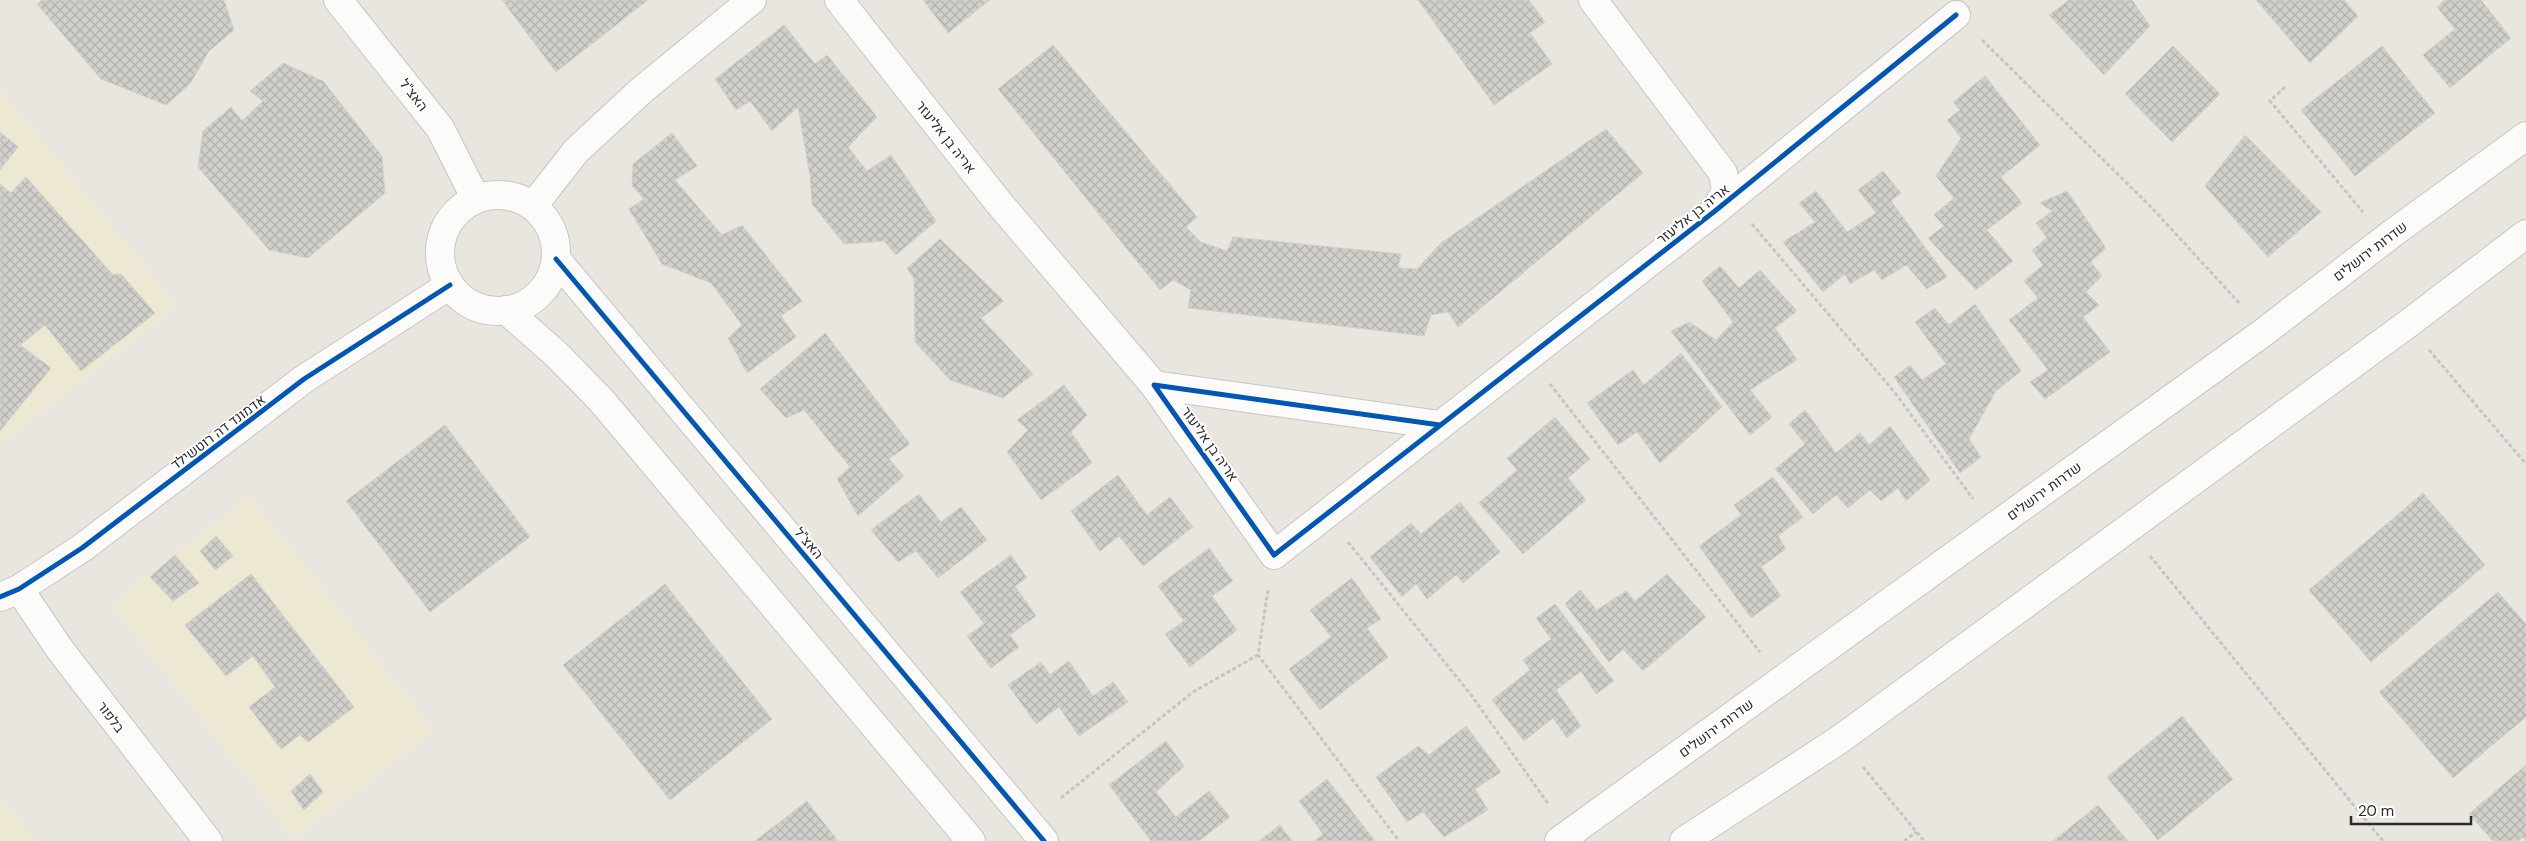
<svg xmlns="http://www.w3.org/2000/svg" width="2526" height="841" viewBox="0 0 2526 841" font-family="'DM Sans',Heebo,sans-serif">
	<defs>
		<pattern id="building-cross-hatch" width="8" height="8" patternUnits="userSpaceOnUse" patternTransform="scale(1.25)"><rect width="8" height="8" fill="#d1cfca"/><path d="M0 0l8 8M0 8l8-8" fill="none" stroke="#b4b2ae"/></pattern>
	</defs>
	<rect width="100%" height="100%" fill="#e9e6df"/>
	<g fill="#ece8d3">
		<path d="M0,89L178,306L0,445Z"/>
		<path d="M250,496L434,731L295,839L111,604Z"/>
		<path d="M0,796L35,841H0Z"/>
	</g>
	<g fill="url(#building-cross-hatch)" stroke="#d4d1cb">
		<path d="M42,0H224L234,30L209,51L190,84L166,105L101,79L37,4Z"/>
		<path d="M502,0H648L556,72Z"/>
		<path d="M923,0H990L948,33Z"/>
		<path d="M1418,0H1529L1545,22L1530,33L1552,64L1494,105Z"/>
		<path d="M2069,0H2132L2150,26L2104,75L2049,15Z"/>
		<path d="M2256,0H2344L2358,16L2310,63Z"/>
		<path d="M2445,0H2481L2511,38L2450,88L2423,55L2455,29L2437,7Z"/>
		<path d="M784,25L815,64L827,55L877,117L848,147L867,171L891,155L936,221L896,255L884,241L844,244L812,204L810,176L798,107L772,131L750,101L736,110L715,79Z"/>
		<path d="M1053,45L1197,217L1186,227L1201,242L1227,251L1233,237L1401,254L1398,268L1417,269L1441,243L1606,129L1643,173L1458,327L1448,312L1431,315L1424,336L1188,308L1191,290L1173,280L1160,290L998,89Z"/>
		<path d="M2173,46L2220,94L2172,142L2125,94Z"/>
		<path d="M2382,46L2435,113L2355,176L2301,110Z"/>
		<path d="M283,63L323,81L382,156L385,193L308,258L269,250L198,167L203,131L231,107L242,121L263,101L250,91Z"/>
		<path d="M1985,76L2040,145L2001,177L2022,203L1987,230L2013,261L1976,290L1928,238L1944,226L1934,215L1954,198L1936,176L1961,138L1947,120L1960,110L1953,102Z"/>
		<path d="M0,132L18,147L0,170Z"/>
		<path d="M672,133L697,166L675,180L722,235L742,225L802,301L781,316L796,337L747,373L728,338L742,325L711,283L662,264L629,209L644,199L632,186L633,164Z"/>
		<path d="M2245,135L2321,212L2268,257L2205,186Z"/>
		<path d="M1883,171L1901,193L1891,201L1947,277L1927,289L1906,265L1882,280L1874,270L1850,284L1845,274L1823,292L1783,242L1815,222L1799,203L1816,191L1847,232L1876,213L1858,190Z"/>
		<path d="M26,177L113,275L121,274L155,313L81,371L45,325L20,345L51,368L0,431V184L11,193Z"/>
		<path d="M2067,191L2106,248L2091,262L2102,276L2086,292L2099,305L2083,317L2110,352L2045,399L2030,382L2048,370L2009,320L2038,298L2024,281L2043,265L2032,250L2047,238L2036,223L2052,211L2040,203Z"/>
		<path d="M940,239L1004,301L981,318L1033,374L1003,398L950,380L915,342L914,279L907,268Z"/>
		<path d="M1720,266L1739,288L1760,270L1797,311L1775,328L1797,360L1750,390L1772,417L1750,435L1671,331L1689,322L1716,340L1733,322L1702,281Z"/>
		<path d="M1975,304L2021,371L1996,391L1969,439L1981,457L1960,473L1894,377L1910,365L1922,380L1946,364L1915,322L1935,308L1949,325Z"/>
		<path d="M825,333L910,444L889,459L904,476L858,516L837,479L850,467L804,410L786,418L760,389Z"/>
		<path d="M1681,353L1722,407L1660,463L1637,432L1618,445L1587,403L1633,370L1644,385Z"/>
		<path d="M1064,385L1087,415L1071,432L1092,463L1041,500L1007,452L1028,430L1017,420Z"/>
		<path d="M1805,410L1836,453L1860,433L1869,445L1890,426L1930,480L1906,501L1898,488L1881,501L1870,490L1848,508L1836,495L1813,514L1775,469L1805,444L1789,424Z"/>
		<path d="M1555,417L1590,459L1568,478L1586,500L1523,554L1479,503L1517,470L1507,458Z"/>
		<path d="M445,425L530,537L430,612L346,501Z"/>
		<path d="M1118,475L1147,515L1170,497L1193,527L1143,566L1119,536L1100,551L1071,511Z"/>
		<path d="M1773,477L1803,517L1778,536L1786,549L1761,567L1781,596L1751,618L1699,546L1741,515L1734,505Z"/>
		<path d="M2423,493L2485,565L2371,662L2309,590Z"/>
		<path d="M919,494L941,522L961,507L987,540L938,578L916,551L898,562L871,530Z"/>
		<path d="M1460,502L1500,552L1463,583L1456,575L1427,599L1416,584L1402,597L1370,557L1411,523L1421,534Z"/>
		<path d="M216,536L233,556L215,570L200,551Z"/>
		<path d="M1209,548L1233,581L1212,596L1237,630L1190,667L1165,634L1184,621L1158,586Z"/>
		<path d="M175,555L199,583L173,601L150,577Z"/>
		<path d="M1011,555L1027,578L1015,586L1036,616L1010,635L1019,647L991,668L967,636L984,624L960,592Z"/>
		<path d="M251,574L354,707L308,742L300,735L281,749L249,707L275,687L253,656L226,676L185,625Z"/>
		<path d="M1667,574L1706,617L1643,671L1623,649L1609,662L1565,604L1580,590L1597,610L1626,591L1635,601Z"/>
		<path d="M1352,578L1381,619L1367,628L1388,657L1320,710L1289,669L1331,637L1310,610Z"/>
		<path d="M665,584L772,719L670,800L563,665Z"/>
		<path d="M2498,592L2526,624V717L2453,778L2379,692Z"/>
		<path d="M1555,604L1614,681L1596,694L1581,671L1556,690L1581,726L1567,738L1553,718L1524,741L1492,700L1530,670L1523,660L1551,639L1536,618Z"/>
		<path d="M1069,661L1093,696L1113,682L1128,702L1079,736L1059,707L1036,724L1008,685L1041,662L1050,675Z"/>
		<path d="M2182,716L2233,779L2158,840L2107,777Z"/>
		<path d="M1466,726L1501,772L1475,789L1488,810L1444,837L1423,812L1407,822L1376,777L1418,746L1429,755Z"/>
		<path d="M1166,741L1184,766L1156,792L1176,817L1209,791L1230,817L1199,841H1151L1109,785Z"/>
		<path d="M2526,765V841L2523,837L2518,841H2493L2469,814Z"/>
		<path d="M310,774L323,792L304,810L291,791Z"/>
		<path d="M1327,779L1375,841H1314L1323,834L1299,801Z"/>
		<path d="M807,801L838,841H755Z"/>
		<path d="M2098,805L2128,841H2053Z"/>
		<path d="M1280,825L1292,841H1259Z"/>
	</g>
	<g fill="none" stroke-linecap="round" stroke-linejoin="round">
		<g stroke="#c6c5c5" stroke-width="30">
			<g id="minor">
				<path d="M839,0L999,203L1154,385"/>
				<path d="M1593,0L1723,173L1726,191L1715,211"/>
				<path d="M533,206L576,151L643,89L752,0"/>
				<path d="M1440,425L1154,385L1274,555L1715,211L1956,15"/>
				<path d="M19,589L61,651L208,841"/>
				<path d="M0,597L19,589L82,548L304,379L450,285"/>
			</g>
		</g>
		<g stroke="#c6c5c5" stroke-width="30">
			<g id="tertiary">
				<path d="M338,0L440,128L476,199"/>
				<circle cx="498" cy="253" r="58"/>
				<path d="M556,259L1044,841"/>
				<path d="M506,310L556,354L601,400L971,841"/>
			</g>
		</g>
		<g stroke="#c6c5c5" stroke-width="30">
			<g id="secondary">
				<path d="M1559,841L2264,332L2393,233L2526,136"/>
				<path d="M1684,841L1839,740L2409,323L2526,234"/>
			</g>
		</g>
		<g stroke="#c6c5c5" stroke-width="3" stroke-dasharray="4 2.5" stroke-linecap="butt">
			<path d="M1982,40L2153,209L2241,305"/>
			<path d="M2285,87L2270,101L2363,212"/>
			<path d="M1752,224L1896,394L1973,499"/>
			<path d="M2429,350L2526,464"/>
			<path d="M1550,384L1760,652"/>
			<path d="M1348,542L1472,696L1549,805"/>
			<path d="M2150,556L2383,841"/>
			<path d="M1268,590L1258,655L1399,841"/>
			<path d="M1863,767L1924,841"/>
			<path d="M1061,798L1193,692L1258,655"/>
			<path d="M1904,841L1916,832"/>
		</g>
		<use href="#minor" stroke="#fcfbfa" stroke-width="28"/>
		<use href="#tertiary" stroke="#fcfbfa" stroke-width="28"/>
		<use href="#secondary" stroke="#fcfbfa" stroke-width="28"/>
		<g stroke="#fff" stroke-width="8">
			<g id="cycleway">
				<path d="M556,259L1044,841"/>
				<path d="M1440,425L1154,385L1274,555L1715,211L1956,15"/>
				<path d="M0,597L19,589L82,548L304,379L450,285"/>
			</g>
		</g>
		<use href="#cycleway" stroke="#0057b8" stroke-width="5"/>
	</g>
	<g text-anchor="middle" stroke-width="4" stroke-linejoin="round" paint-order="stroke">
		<g font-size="14" fill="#2a2a2a" stroke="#fff">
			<text transform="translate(414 95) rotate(52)" y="5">האצ"ל</text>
			<text transform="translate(946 137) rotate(52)" y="5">אריה בן אליעזר</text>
			<text transform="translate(1693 214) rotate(-38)" y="5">אריה בן אליעזר</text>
			<text transform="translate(2370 251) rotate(-37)" y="5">שדרות ירושלים</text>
			<text transform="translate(218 432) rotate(-37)" y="5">אדמונד דה רוטשילד</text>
			<text transform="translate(1210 444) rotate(55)" y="5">אריה בן אליעזר</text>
			<text transform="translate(2044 491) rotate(-36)" y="5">שדרות ירושלים</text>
			<text transform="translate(809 543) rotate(50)" y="5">האצ"ל</text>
			<text transform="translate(111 717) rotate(53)" y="5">בלפור</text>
			<text transform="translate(1716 728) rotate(-36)" y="5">שדרות ירושלים</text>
		</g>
	</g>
	<path d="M2351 816v8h120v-8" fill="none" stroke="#2a2a2a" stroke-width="2.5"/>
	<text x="2358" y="816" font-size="15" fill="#2a2a2a" stroke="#ffffff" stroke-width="4" paint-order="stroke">20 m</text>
</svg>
